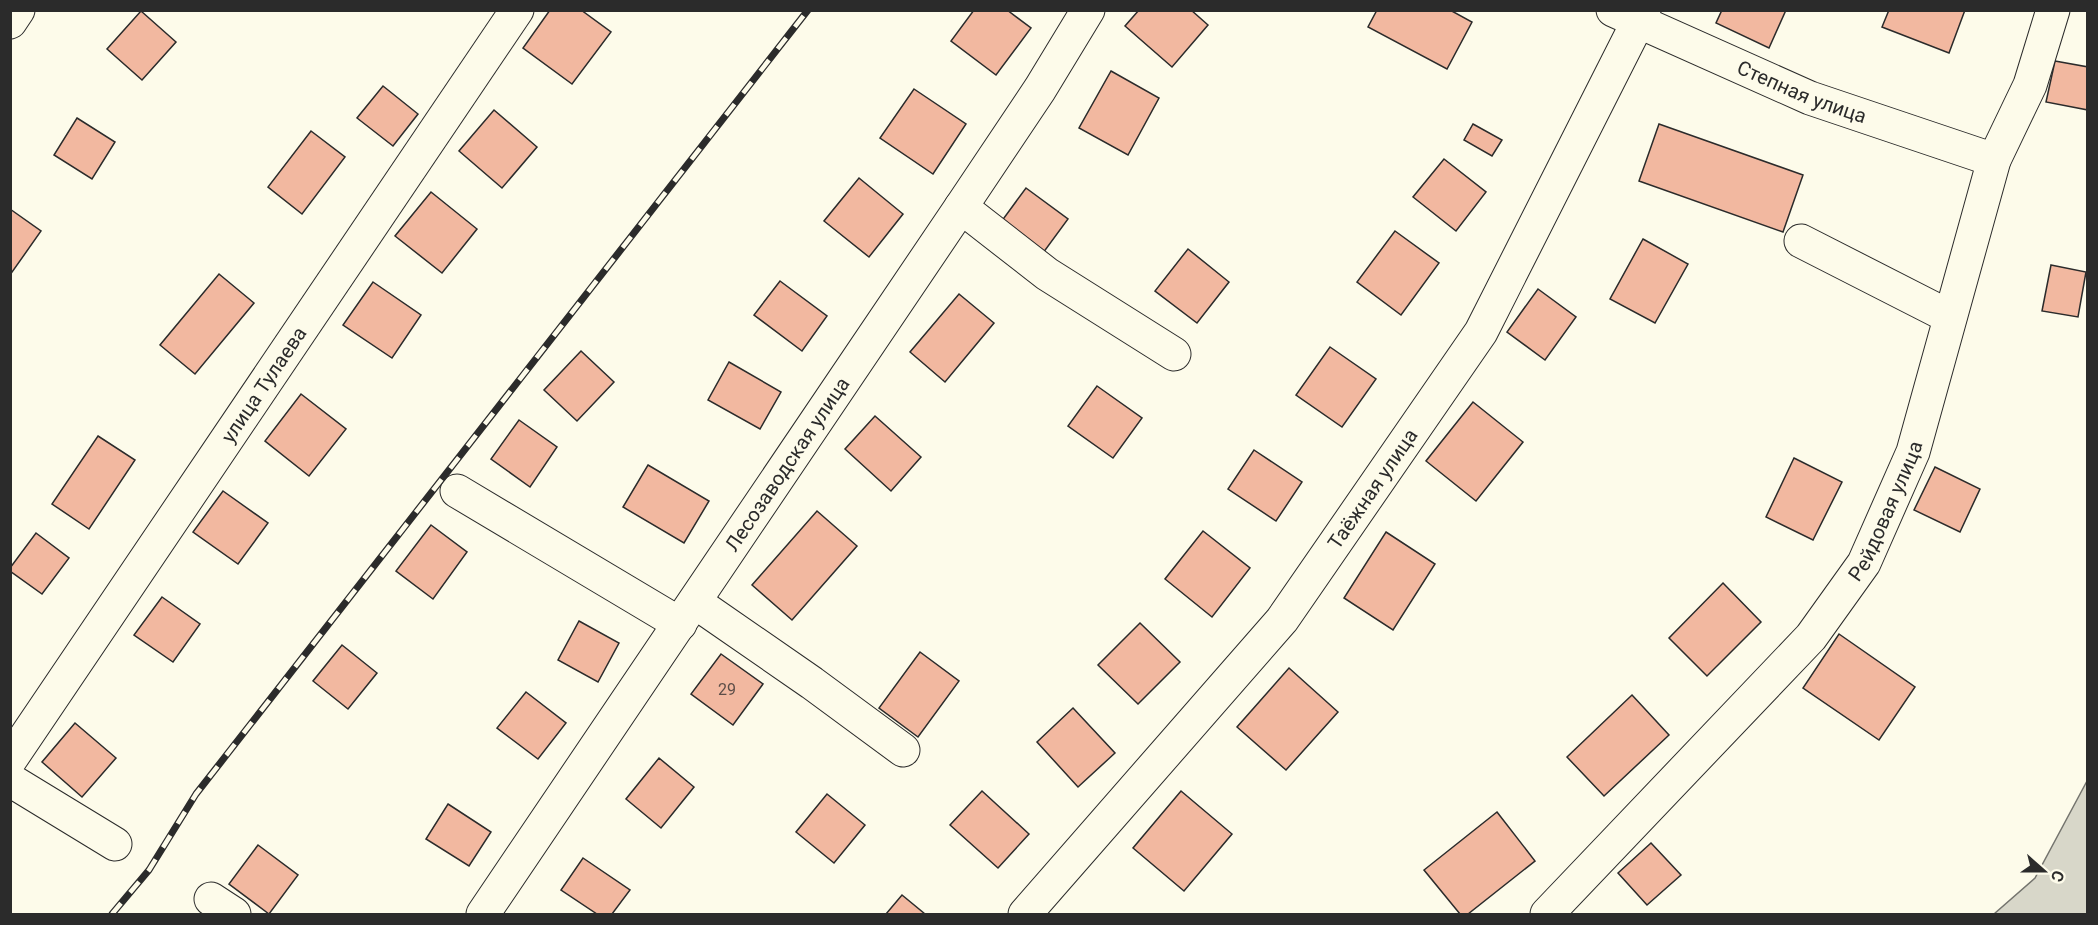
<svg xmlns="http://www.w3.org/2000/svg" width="2098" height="925" viewBox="0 0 2098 925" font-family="Roboto,sans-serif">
	<rect width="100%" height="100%" fill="#fdfbea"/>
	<path fill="#d8d7c9" stroke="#74746e" stroke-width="1.5" d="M2087,781V914H1994L2035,878Z"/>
	<g fill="#f2b8a0" stroke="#2b2b2b" stroke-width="1.5">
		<path d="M550,10H581L611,32L572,84L523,48Z"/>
		<path d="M974,10H1007L1031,28L996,75L951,41Z"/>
		<path d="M1139,10H1191L1208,25L1172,67L1125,26Z"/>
		<path d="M1377,10H1450L1472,22L1447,69L1368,27Z"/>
		<path d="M1722,10H1786L1769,48L1716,23Z"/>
		<path d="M1889,10H1965L1949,53L1882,27Z"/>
		<path d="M141,11L176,42L142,80L107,49Z"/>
		<path d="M2055,61L2088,67V110L2046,102Z"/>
		<path d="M1111,71L1159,98L1128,155L1079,128Z"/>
		<path d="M383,86L418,114L393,146L357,118Z"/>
		<path d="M914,89L966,124L933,174L880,138Z"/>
		<path d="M494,110L537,147L502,188L459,151Z"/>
		<path d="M77,118L115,142L92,179L54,155Z"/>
		<path d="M1473,124L1502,140L1492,156L1464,140Z"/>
		<path d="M1659,124L1803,175L1783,232L1639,181Z"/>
		<path d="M311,131L345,157L302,214L268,187Z"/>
		<path d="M1444,159L1486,192L1456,231L1413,197Z"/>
		<path d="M859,178L903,214L869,257L824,221Z"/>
		<path d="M1026,188L1068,219L1043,253L1001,222Z"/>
		<path d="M431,192L477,229L442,273L395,236Z"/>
		<path d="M10,209L41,231L10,275Z"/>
		<path d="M1395,231L1439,263L1401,315L1357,282Z"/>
		<path d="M1643,239L1688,264L1655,323L1610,299Z"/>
		<path d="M1188,249L1229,282L1197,323L1155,291Z"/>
		<path d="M2051,265L2086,272L2078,317L2042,311Z"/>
		<path d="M219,274L254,303L195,374L160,345Z"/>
		<path d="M780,281L827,316L802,351L754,315Z"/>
		<path d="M373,282L421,315L392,358L343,325Z"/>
		<path d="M1538,289L1576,317L1545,360L1507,332Z"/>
		<path d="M959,294L994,323L945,382L910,352Z"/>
		<path d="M1330,347L1376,379L1342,427L1296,395Z"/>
		<path d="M581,351L614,382L577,421L544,390Z"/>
		<path d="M729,362L781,392L760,429L708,400Z"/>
		<path d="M1097,386L1142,418L1113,458L1068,426Z"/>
		<path d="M301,394L346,429L309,476L265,441Z"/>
		<path d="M1473,402L1523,442L1476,501L1426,461Z"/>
		<path d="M875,416L921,457L891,491L845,449Z"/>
		<path d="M519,420L557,447L530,487L491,459Z"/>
		<path d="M98,436L135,460L89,529L52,504Z"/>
		<path d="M1254,450L1302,482L1276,521L1228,489Z"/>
		<path d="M1794,458L1842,482L1813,540L1766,517Z"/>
		<path d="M648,465L709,501L684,543L623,507Z"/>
		<path d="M1935,467L1980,489L1960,532L1914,510Z"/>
		<path d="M223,491L268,523L238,564L193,532Z"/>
		<path d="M817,511L857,546L792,620L752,585Z"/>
		<path d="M431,525L467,552L433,599L396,571Z"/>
		<path d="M1203,531L1250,568L1212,617L1165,579Z"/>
		<path d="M1386,532L1435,564L1393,630L1344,598Z"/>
		<path d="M36,533L69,558L42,594L10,571V568Z"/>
		<path d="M1723,583L1761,622L1707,676L1669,638Z"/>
		<path d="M162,597L200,624L173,662L134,635Z"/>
		<path d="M579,621L619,643L598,682L558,660Z"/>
		<path d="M1140,623L1180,662L1138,704L1098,665Z"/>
		<path d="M1839,634L1915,687L1879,740L1803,688Z"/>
		<path d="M342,645L377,673L348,709L313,681Z"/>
		<path d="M920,652L959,681L918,737L879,708Z"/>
		<path d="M721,654L763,684L733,725L691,694Z"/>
		<path d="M1289,668L1338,712L1286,770L1237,727Z"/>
		<path d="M526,692L566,723L538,759L497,728Z"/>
		<path d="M1632,695L1669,735L1604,796L1567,757Z"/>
		<path d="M1073,708L1115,753L1078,787L1037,742Z"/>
		<path d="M75,723L116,758L82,797L42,762Z"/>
		<path d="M659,758L694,787L661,828L626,799Z"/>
		<path d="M982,791L1029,834L998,868L950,825Z"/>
		<path d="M1181,791L1232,834L1184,891L1133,848Z"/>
		<path d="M827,794L865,825L834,863L796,832Z"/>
		<path d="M448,804L491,832L469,866L426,839Z"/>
		<path d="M1497,812L1535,861L1468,914H1460L1424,870Z"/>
		<path d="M1651,843L1681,875L1647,905L1618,873Z"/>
		<path d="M258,845L298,875L269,914L229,884Z"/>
		<path d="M583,858L630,890L612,914H597L561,890Z"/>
		<path d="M902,895L925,914H886Z"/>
	</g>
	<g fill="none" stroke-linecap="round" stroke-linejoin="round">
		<g stroke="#2b2b2b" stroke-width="35">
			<g id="minor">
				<path id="s1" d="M1613,10L1810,98L1994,160"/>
				<path d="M10,22L18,10"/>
				<path d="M961,207L1047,274L1174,354"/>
				<path d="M1801,241L1950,317"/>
				<path d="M457,491L680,624"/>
				<path d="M695,602L812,683L903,750"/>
				<path id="s2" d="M10,760L517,10"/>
				<path d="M10,780L115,844"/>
				<path d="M211,899L234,914"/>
				<path id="s3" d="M483,914L961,207L1040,89L1088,10"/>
				<path id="s4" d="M1025,914L1282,620L1481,332L1644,10"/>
				<path id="s5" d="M1547,914L1811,637L1864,563L1913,452L1994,160L2030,85L2053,10"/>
			</g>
		</g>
		<use href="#minor" stroke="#fdfbea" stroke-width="33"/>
		<g stroke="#2b2b2b" stroke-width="7">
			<path id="rail" d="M112,914L149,870L196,794L808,10"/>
		</g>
		<use href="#rail" stroke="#fdfbea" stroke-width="4.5" stroke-dasharray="14" stroke-linecap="butt"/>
	</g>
	<g text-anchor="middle" stroke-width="4.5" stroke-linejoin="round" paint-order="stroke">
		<g font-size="16" fill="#5d4e48">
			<text x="727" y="695">29</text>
		</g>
		<g font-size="20" fill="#2b2b2b" stroke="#fdfbea">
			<text dy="7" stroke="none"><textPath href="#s1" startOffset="206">Степная улица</textPath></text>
			<text dy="7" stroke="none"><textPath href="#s2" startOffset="453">улица Тулаева</textPath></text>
			<text dy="7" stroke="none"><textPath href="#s3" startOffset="543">Лесозаводская улица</textPath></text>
			<text dy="7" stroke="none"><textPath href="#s4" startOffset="550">Таёжная улица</textPath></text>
			<text dy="7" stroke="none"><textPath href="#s5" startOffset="530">Рейдовая улица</textPath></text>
		</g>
	</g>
	<rect width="2098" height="925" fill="none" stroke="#2b2b2b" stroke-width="24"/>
	<g transform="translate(2044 871) rotate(111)" stroke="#fdfbea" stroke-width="4.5" paint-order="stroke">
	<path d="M0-4.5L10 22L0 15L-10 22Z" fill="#2b2b2b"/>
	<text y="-9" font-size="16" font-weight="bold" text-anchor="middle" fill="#2b2b2b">С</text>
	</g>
</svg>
